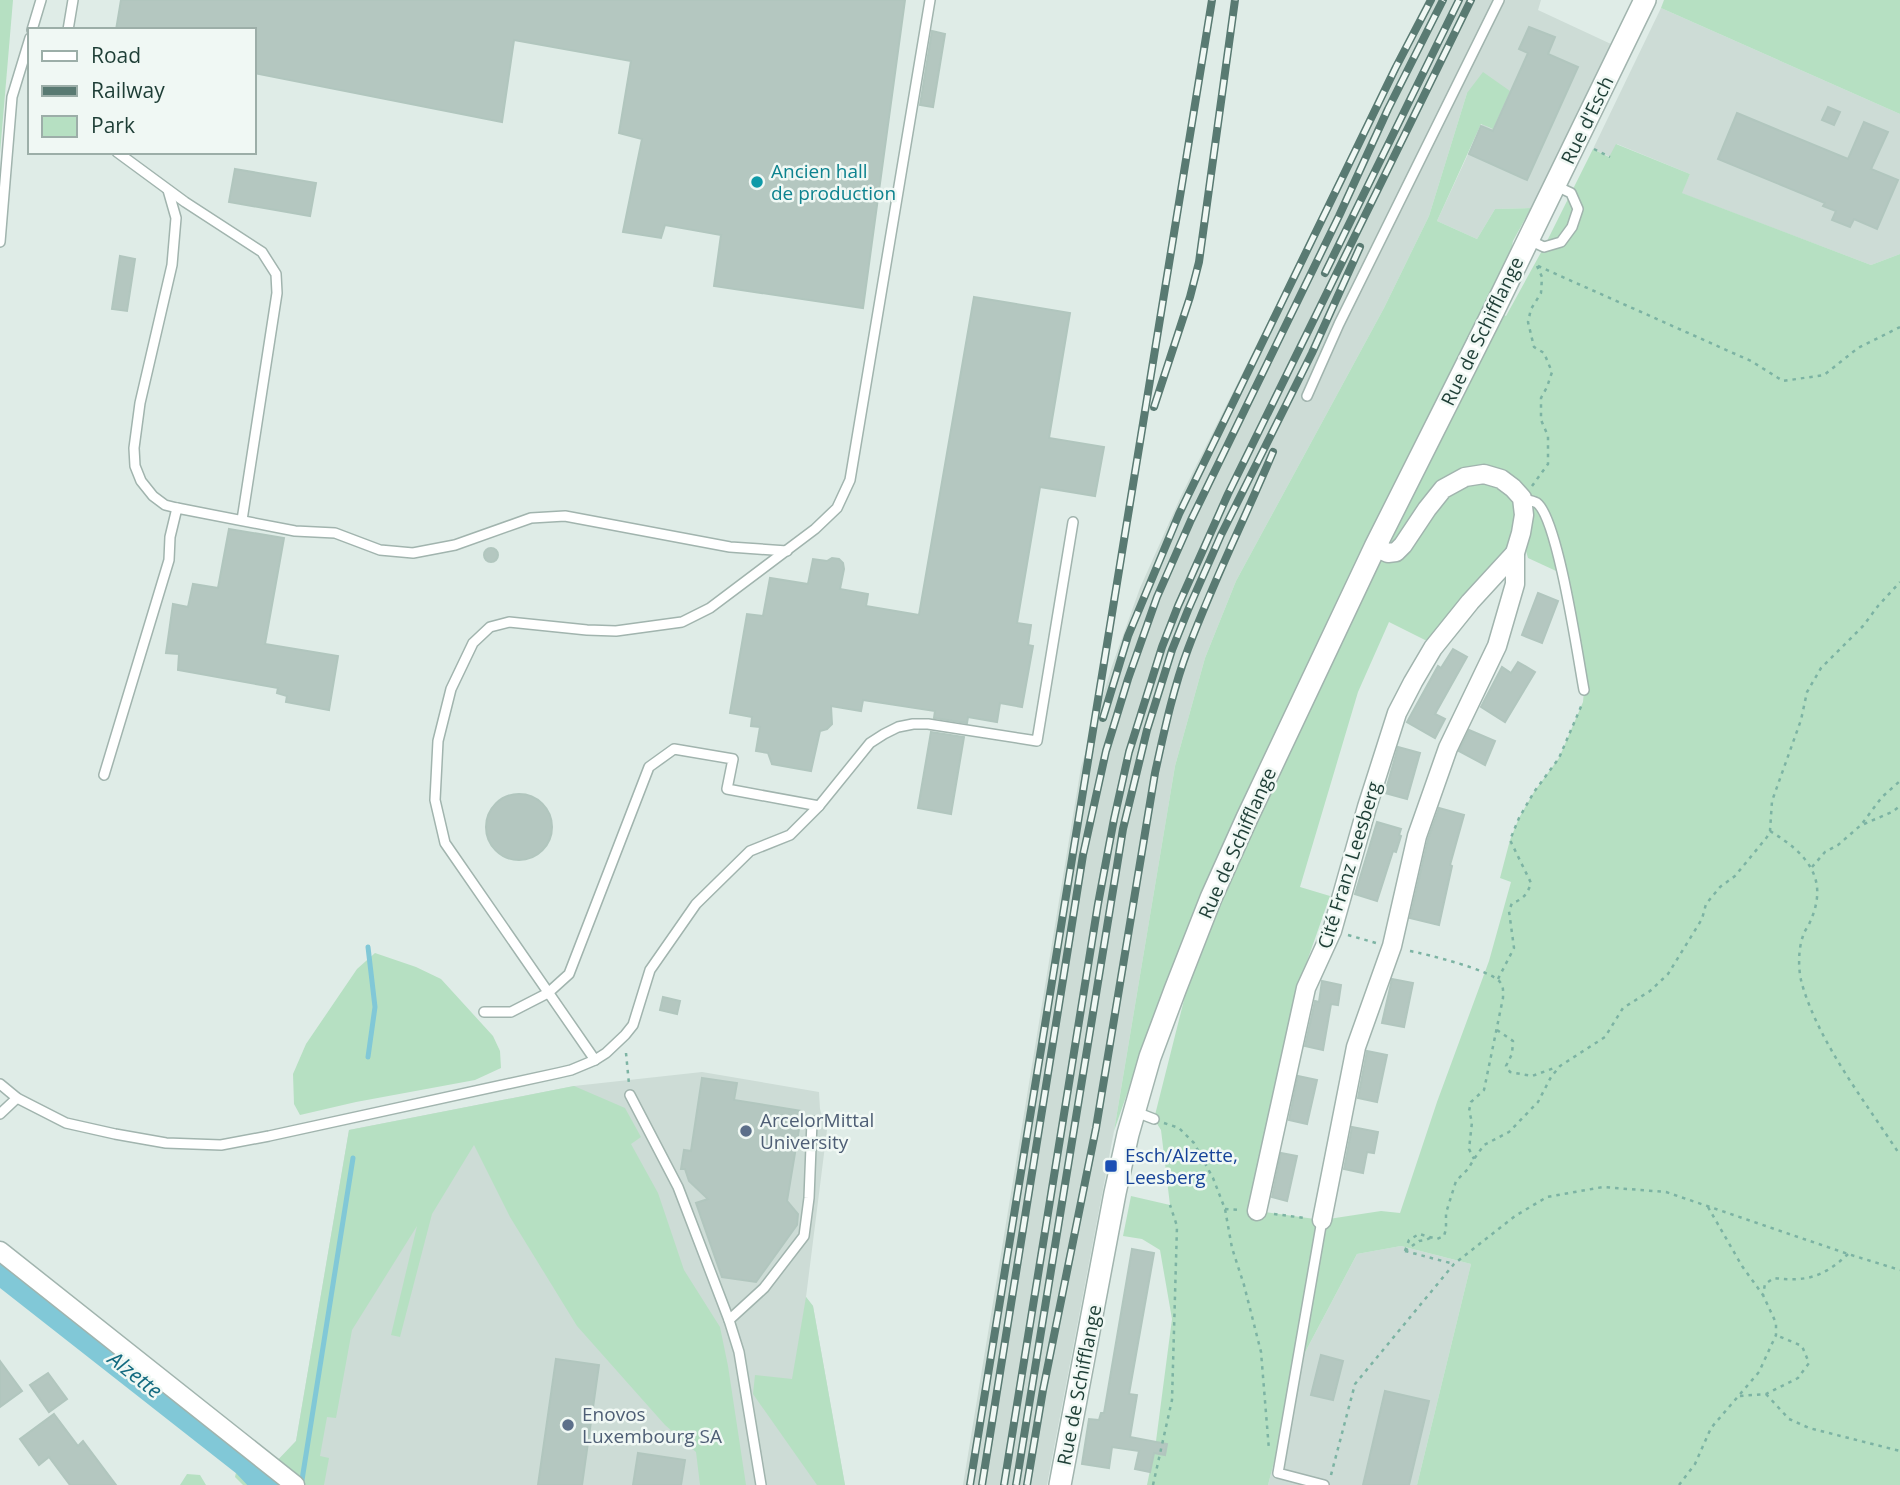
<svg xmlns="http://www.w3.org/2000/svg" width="1900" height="1485" viewBox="0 0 1900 1485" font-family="'Open Sans',sans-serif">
	<rect width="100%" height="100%" fill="#dfece7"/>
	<g fill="#cddcd6">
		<path d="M1426,0H1541L1538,10L1611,44L1531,208L1495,209L1477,239L1437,221L1482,124L1492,129L1467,93L1429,216L1384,308L1236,581L1205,658L1175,766L1114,1131L1047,1485H963L1081,767L1112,666L1140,588L1181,496L1282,294L1387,76Z"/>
		<path d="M1661,8L1900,114V254L1871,265L1681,193L1690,174L1617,144L1610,157L1593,149Z"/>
		<path d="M702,1072L819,1092L820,1109L822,1116L828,1122L806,1297L813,1306L845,1485H280L268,1476L276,1462L296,1441L349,1130L574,1086Z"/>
		<path d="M1401,1246L1471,1264L1417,1485H1268L1301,1360L1357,1254Z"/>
	</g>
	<g fill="#b6e0c2" fill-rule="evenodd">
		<path d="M0,0H13L0,153Z"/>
		<path d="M1664,0H1900V114L1661,8Z"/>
		<path d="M1483,72L1510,91L1493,129L1481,124L1437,221L1477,239L1495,209L1531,208L1513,241L1511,251L1453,367L1451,393L1494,310L1506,316L1544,247L1593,149L1609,157L1616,144L1690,174L1682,193L1871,265L1900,254V1485H1417L1471,1264L1401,1246L1357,1254L1301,1360L1268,1485H1147L1156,1441L1172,1319L1160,1250L1142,1239L1123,1236L1131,1196L1170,1205L1161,1130L1154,1119L1185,996L1165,985L1114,1131L1175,766L1205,658L1236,581L1384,308L1429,216L1467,93ZM1521,534L1528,558L1567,576L1584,690L1583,702L1559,758L1534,792L1519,818L1510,840L1500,878L1511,882L1489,961L1437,1102L1400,1213L1381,1211L1322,1220L1250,1210L1299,984L1330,896L1300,887L1358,692L1389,622L1429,642Z"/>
		<path d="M375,953L416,967L441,979L493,1036L500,1051L501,1068L475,1080L356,1102L300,1115L294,1104L293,1074L306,1044L357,969Z"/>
		<path d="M574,1086L625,1108L641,1137L631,1144L658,1193L684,1270L720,1327L728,1366L746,1485H700L696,1452L665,1425L577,1326L510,1217L474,1145L432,1214L400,1337L391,1335L417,1226L352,1330L336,1418L327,1417L320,1456L329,1458L324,1485H306L276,1462L296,1441L349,1130Z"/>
		<path d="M806,1297L813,1306L845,1485H817L753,1394L755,1375L792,1379Z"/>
		<path d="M246,1462L280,1485H243L235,1477L237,1468Z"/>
		<path d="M187,1474L200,1475L206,1485H180Z"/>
	</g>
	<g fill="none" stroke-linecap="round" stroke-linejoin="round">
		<g stroke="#81c8d7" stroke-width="5">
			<path d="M368,947L375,1007L368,1057"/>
			<path d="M302,1480L353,1158"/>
		</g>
		<path stroke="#81c8d7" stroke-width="30" d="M0,1269L246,1462L268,1485"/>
	</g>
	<g fill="#b4c7c0" stroke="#b1c6be" stroke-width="2">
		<path d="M121,0H905L863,308L714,286L721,235L665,225L661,238L623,232L642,139L619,133L631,61L514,40L502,122L254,73V30H116Z"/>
		<path d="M1529,27L1555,37L1548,54L1578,67L1527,180L1469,154L1481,126L1493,131L1528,53L1519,49Z"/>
		<path d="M932,31L945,34L933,107L920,105Z"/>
		<path d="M1828,107L1840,112L1834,125L1822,120Z"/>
		<path d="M1737,113L1848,159L1864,122L1888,132L1871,169L1898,180L1877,229L1854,219L1850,227L1832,220L1836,211L1823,206L1825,203L1718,159Z"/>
		<path d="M235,169L316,183L310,216L229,202Z"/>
		<path d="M120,256L135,259L127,311L112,309Z"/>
		<path d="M974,297L1070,313L1049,438L1104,447L1095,496L1040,487L1017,623L1031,625L1028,645L1033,646L1022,707L1000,703L997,722L968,717L967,723L934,718L935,711L863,700L861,711L831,706L832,724L827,729L820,731L811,771L772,764L768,753L756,751L760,727L751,726L752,717L730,713L747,614L763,616L770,578L808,584L813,559L827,561L832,558L839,559L843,563L844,569L840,589L868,594L866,606L919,615Z"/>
		<path d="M229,529L284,538L265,644L338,656L329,710L286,702L287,696L277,693L278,688L178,670L179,654L166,653L173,604L188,607L193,584L218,588Z"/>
		<circle cx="491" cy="555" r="7"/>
		<path d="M1538,593L1558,601L1542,643L1522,635Z"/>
		<path d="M1453,649L1467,657L1435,714L1445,719L1435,738L1407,722L1438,666L1441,668Z"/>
		<path d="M1518,662L1535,672L1505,722L1481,707L1502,667L1511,673Z"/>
		<path d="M1469,730L1495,741L1485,765L1459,751Z"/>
		<path d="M931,732L964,737L951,814L918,808Z"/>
		<path d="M1398,747L1420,753L1407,799L1385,793Z"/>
		<circle cx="519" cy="827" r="33"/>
		<path d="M1439,808L1464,815L1450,865L1452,866L1439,925L1410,918L1428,839Z"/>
		<path d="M1377,822L1401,829L1399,835L1401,836L1396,852L1393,851L1377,901L1355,894Z"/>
		<path d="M1392,979L1413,983L1404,1027L1382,1023Z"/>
		<path d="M1322,981L1341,985L1338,1005L1331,1004L1323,1050L1305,1046L1315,1001L1319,1002Z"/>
		<path d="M663,997L680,1001L677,1014L660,1010Z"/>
		<path d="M1367,1051L1387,1055L1377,1102L1358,1098Z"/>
		<path d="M1298,1076L1317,1080L1307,1124L1289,1120Z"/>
		<path d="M702,1078L737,1083L734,1100L802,1111L787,1201L798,1214L797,1225L756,1282L722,1277L696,1203L708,1199L689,1181L685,1169H681L684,1150L691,1151Z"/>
		<path d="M1352,1127L1378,1132L1374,1153L1367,1152L1363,1173L1344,1169Z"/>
		<path d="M1281,1153L1297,1156L1287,1201L1272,1197Z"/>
		<path d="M1132,1249L1154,1253L1129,1394L1137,1395L1130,1437L1167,1444L1165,1455L1154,1453L1150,1472L1135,1469L1139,1451L1112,1447L1109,1468L1082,1464L1089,1419L1099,1420L1101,1413H1104Z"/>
		<path d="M1321,1355L1343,1361L1333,1400L1311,1395Z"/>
		<path d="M556,1359L599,1365L582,1485H538Z"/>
		<path d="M0,1361L22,1391L0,1407Z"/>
		<path d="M48,1373L67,1399L49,1412L30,1385Z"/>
		<path d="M1385,1391L1429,1401L1409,1485H1363Z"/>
		<path d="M54,1414L78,1446L83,1441L116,1485H70L49,1457L39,1465L20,1439Z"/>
		<path d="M638,1453L685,1460L681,1485H633Z"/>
	</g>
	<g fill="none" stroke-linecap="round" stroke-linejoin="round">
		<g stroke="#a1b4ae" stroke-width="12">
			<g id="service">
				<path d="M32,30L41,0"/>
				<path d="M68,30L73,0"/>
				<path d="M117,152L185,202L262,252L276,274L277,293L242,520"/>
				<path d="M168,190L176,218L172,265L140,403L134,448L135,466L141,481L153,496L165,505L177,508"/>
				<path d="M1529,240L1544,247L1561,242L1572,227L1578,209L1571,193L1554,185"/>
				<path d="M0,242L12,97L30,38"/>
				<path d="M1307,396L1339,324L1499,0"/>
				<path d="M1522,498C1526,500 1534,501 1537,503C1558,519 1578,658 1584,690"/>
				<path d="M104,775L169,560L170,537L177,508L295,531L335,533L380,550L413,553L455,545L531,518L565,516L730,547L787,551"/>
				<path d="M484,1012H511L548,993L569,974L649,767L674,749L733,759L727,789L819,806"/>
				<path d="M595,1060L445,843L435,800L438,741L451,689L473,643L490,627L509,622L587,630L616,631L682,622L710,608L815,529L837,508L850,480L930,0"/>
				<path d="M0,1084L17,1098L66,1123L115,1134L166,1143L221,1145L269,1136L558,1073L571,1070L595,1060L606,1053L625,1035L633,1025L650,970L696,904L750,851L790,835L819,806L870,743L884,734L898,727L913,724H928L1037,741L1073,522"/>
				<path d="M630,1095L678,1187L729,1320L739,1352L761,1485"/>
				<path d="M1136,1112L1154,1119"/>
				<path d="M0,1114L17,1098"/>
				<path d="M1322,1220L1278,1473L1324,1485"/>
				<path d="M729,1320L764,1288L804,1236L809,1198L812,1121"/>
			</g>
		</g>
		<g stroke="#a1b4ae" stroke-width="21">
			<g id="minor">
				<path d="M1257,1211L1306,988L1332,931L1367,807L1397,713L1413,682L1433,648L1470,602L1515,553"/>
				<path d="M1322,1220L1356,1047L1392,946L1417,836L1448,748L1497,646L1515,584V553L1521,533L1524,515L1522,498L1513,488L1501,479L1484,474L1465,477L1443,489L1427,509L1403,545L1396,552L1388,553L1375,547"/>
				<path d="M0,1251L295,1485"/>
			</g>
		</g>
		<g stroke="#a1b4ae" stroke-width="24">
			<path id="tertiary" d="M1060,1485L1115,1193L1128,1134L1150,1057L1175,990L1211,898L1247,818L1375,547L1494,310L1645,0"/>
		</g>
		<g stroke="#7cb3a3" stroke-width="2.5" stroke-dasharray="3.5 5" stroke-linecap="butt">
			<path d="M1594,149L1610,157"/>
			<path d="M1538,266L1751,361L1783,381L1824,375L1858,348L1900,327"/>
			<path d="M1532,486L1548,464V436L1541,420V398L1547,387L1552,372L1544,353L1534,347L1528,322L1531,309L1541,293L1542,277L1537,266"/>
			<path d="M1864,824L1892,812L1900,806"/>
			<path d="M1770,831C1806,853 1830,878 1810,922C1808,927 1804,931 1803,936C1798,950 1798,970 1802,984C1819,1043 1866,1103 1900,1155"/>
			<path d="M1812,867L1825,852L1838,845L1861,825L1882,797L1900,781"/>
			<path d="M1348,935L1376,943"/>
			<path d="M1410,951C1426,954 1491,970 1500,982C1504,987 1503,992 1503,998L1484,1090L1471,1102L1469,1111L1472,1122L1469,1149L1474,1159"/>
			<path d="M1498,979L1514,948L1509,911L1512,903C1523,900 1528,893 1531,883L1510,840L1519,818L1534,792L1559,758L1583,702"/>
			<path d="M1497,1030L1513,1041L1512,1054L1506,1066L1510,1072L1532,1076L1557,1067"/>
			<path d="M626,1053L629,1084"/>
			<path d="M1164,1123L1179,1128L1194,1143L1213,1178L1225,1209L1232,1248L1244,1285L1261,1352L1269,1450"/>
			<path d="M1708,1207L1742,1266L1763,1295"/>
			<path d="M1225,1209L1239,1210"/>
			<path d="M1274,1214L1305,1218"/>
			<path d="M1405,1251L1409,1240L1419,1234L1437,1239L1444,1236L1446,1229V1213L1456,1181L1468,1169L1474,1159L1484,1145L1509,1132L1538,1102L1551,1077L1560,1066L1605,1037L1623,1008L1650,991L1668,974L1702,919L1706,904L1720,887L1735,876L1767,837L1770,831L1772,801L1801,720L1807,692L1821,668L1863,626L1878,606L1900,582"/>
			<path d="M1405,1251L1454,1264"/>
			<path d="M1405,1251L1419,1241L1426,1240L1432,1237"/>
			<path d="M1766,1394L1789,1419L1809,1428L1900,1451"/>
			<path d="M1740,1396L1766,1394L1798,1378L1809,1363L1802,1346L1776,1335"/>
			<path d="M1331,1475L1355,1384L1454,1264L1515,1216L1547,1197L1603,1187L1666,1192L1848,1254L1900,1270"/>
			<path d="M1153,1485L1172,1400L1177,1226L1170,1205"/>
			<path d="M1679,1485L1695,1464L1711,1428L1759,1372L1776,1335V1323L1763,1295L1765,1284L1774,1278C1806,1282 1824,1277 1848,1254"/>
		</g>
		<use href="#service" stroke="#fff" stroke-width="9"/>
		<use href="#minor" stroke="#fff" stroke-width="18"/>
		<use href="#tertiary" stroke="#fff" stroke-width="21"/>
		<g stroke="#597a72" stroke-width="8">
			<g id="rail">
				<path d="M1325,273L1459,0"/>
				<path d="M1154,407L1190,297L1199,262L1235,0"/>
				<path d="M1103,718L1128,636L1179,514L1396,67L1431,0"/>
				<path d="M970,1485L1212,0"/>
				<path d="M982,1485L1083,855L1106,751L1128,679L1157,597L1191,520L1339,216L1388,109L1443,0"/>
				<path d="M1004,1485L1098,904L1114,819L1129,752L1162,647L1178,606L1228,494L1471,0"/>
				<path d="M1016,1485L1123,829L1147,730L1172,650L1188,610L1221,535L1312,353L1360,247"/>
				<path d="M1027,1485L1043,1390L1096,1128L1155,773C1164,732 1173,689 1188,649C1213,582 1245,518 1273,452"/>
			</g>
		</g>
		<use href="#rail" stroke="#f0f8f4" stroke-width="5" stroke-dasharray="16" stroke-linecap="butt"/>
	</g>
	<circle fill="#0f9aa8" stroke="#f0f8f4" stroke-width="2.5" cx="757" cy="182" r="7"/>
	<g fill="#5c6f8a" stroke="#f0f8f4" stroke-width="2.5">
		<circle cx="746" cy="1131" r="7"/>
		<circle cx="568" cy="1425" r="7"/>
	</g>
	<rect fill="#1a4fb4" stroke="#f0f8f4" stroke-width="2.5" x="1104" y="1159" width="14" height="14" rx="3.5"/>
	<g text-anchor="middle" stroke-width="5" stroke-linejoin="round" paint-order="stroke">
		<g font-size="19" fill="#1e3e36" stroke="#f0f8f4">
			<text transform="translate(1587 120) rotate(-64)" y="7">Rue d'Esch</text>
			<text transform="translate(1482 331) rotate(-64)" y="7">Rue de Schifflange</text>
			<text transform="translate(1237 843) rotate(-66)" y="7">Rue de Schifflange</text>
			<text transform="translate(1349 865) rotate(-73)" y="7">Cité Franz Leesberg</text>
			<text transform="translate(1079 1385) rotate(-79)" y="7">Rue de Schifflange</text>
		</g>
		<g font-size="19" fill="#0d838f" stroke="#f0f8f4" text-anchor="start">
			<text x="771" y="178">Ancien hall<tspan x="771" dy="22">de production</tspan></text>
		</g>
		<g font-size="19" fill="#4e5e75" stroke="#f0f8f4" text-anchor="start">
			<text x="760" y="1127">ArcelorMittal<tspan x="760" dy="22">University</tspan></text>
			<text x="582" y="1421">Enovos<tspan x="582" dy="22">Luxembourg SA</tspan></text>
		</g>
		<g font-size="19" fill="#164399" stroke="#f0f8f4" text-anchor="start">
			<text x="1125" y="1162">Esch/Alzette,<tspan x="1125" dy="22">Leesberg</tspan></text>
		</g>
		<g font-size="21" font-style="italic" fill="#136b80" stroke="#f0f8f4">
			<text transform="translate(135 1375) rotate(38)" y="7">Alzette</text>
		</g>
	</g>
	<rect x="28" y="28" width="228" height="126" fill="#f0f8f4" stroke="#9caea8" stroke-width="2"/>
	<rect x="42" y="51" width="35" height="10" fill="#ffffff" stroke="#9caea8" stroke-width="2"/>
	<text x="91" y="63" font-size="21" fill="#1e3e36">Road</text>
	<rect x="42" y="86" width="35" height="10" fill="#597a72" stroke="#9caea8" stroke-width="2"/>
	<text x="91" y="98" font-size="21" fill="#1e3e36">Railway</text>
	<rect x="42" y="116" width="35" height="21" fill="#b6e0c2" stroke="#9caea8" stroke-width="2"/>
	<text x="91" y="133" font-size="21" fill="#1e3e36">Park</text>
</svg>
